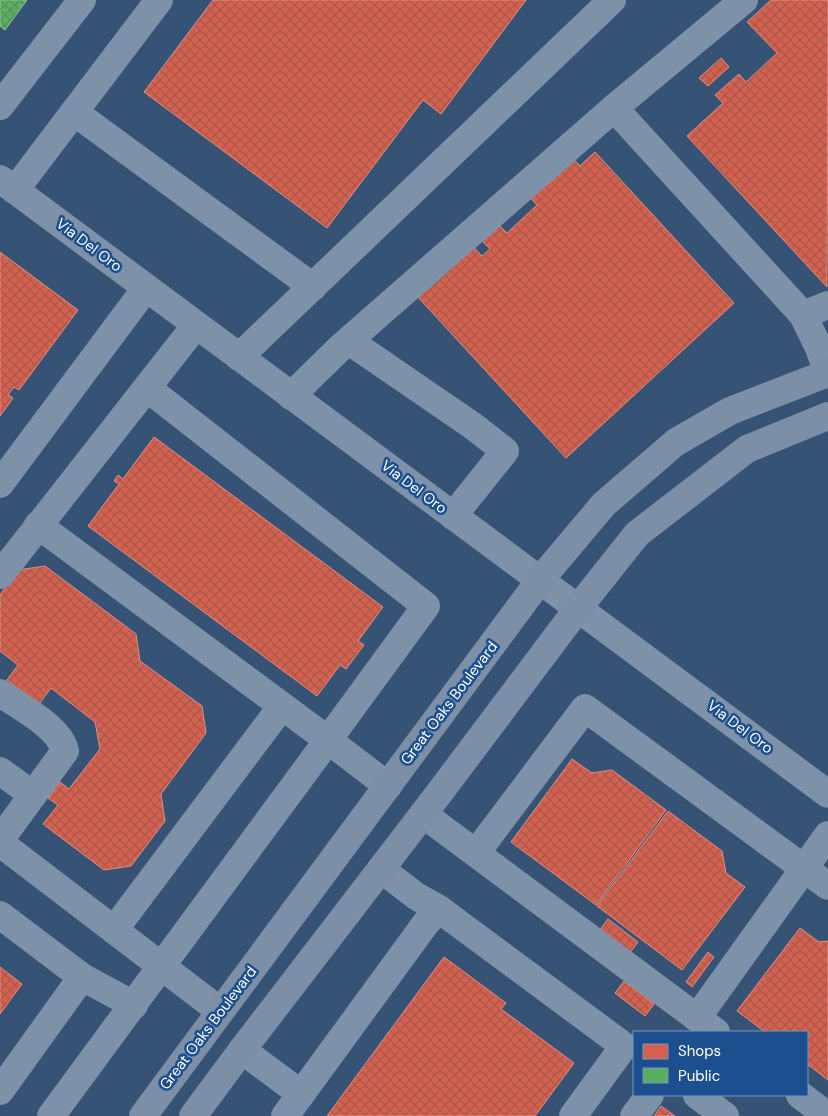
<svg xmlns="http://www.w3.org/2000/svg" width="828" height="1116" viewBox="0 0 828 1116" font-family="'DM Sans',sans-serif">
	<defs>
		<pattern id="shops-cross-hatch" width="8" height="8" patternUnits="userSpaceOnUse" patternTransform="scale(1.25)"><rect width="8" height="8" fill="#d6604d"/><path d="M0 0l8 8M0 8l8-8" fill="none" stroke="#a6594d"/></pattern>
		<pattern id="public-cross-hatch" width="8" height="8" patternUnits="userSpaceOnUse" patternTransform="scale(1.25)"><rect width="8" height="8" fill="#5aae61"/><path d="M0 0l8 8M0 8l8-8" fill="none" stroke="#56915b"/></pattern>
	</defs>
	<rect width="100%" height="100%" fill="#365274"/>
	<g fill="url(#shops-cross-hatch)" stroke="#e29082">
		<path d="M213,0H526L441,114L423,100L327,228L144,92Z"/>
		<path d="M771,0H828L827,287L687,136L723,103L715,95L739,74L746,82L777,53L747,22Z"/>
		<path d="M721,58L729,67L708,86L699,78Z"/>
		<path d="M595,152L734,303L566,458L415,294L468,241L482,256L490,249L481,240L493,219L507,233L537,205L526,193L568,153L580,166Z"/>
		<path d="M0,252L78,310L19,390L14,387L8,395L13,398L0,416Z"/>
		<path d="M154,437L383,607L358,641L364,645L346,669L340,665L317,696L88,526L119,484L114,481L118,475L123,479Z"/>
		<path d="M45,566L136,634L140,661L202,706L206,733L161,794L165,821L131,866L104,870L43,824L58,805L48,798L60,782L69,789L100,749L95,722L51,688L39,704L7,680L18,665L0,651V595L18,570Z"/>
		<path d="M572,759L592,773L612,770L666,810L596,905L511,842Z"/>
		<path d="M668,811L722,851L726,873L745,887L682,970L597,906Z"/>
		<path d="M608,919L638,942L629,954L599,931Z"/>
		<path d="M800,928L819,942L828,941V1080L807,1064V1032H765L737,1011Z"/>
		<path d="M708,952L714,957L692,987L686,982Z"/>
		<path d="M444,957L506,1003L501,1009L574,1063L535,1116H327Z"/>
		<path d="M0,967L22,984L0,1014Z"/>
		<path d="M624,981L654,1004L645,1016L615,993Z"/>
		<path d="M661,1106L675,1116H654Z"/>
	</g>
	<path fill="url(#public-cross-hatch)" stroke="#8cc690" d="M0,0H27L5,30L0,26Z"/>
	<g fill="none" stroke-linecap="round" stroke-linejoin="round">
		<g stroke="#7d92a8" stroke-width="28">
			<path d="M0,106L82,0"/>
			<path d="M614,108L803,315L819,348L828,373"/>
			<path d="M74,112L313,287"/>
			<path d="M0,179L828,794"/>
			<path d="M15,190L159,0"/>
			<path d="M803,315L828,305"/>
			<path d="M349,341L473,426L505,451L453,516"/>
			<path d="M239,357L612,0"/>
			<path d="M291,396L341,347L614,108L744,0"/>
			<path d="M0,484L146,288"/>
			<path d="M38,525L328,740L426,606L147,388"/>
			<path d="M0,575L196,325"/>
			<path d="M0,693C20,707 60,727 65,751L0,840"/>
			<path d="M0,771L33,795"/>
			<path d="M423,814L716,1032"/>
			<path d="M0,843L220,1011"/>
			<path d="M476,853L585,708L828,886"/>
			<path d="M381,869L416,896L439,909"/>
			<path d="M0,915L82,977L0,1091"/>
			<path d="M114,930L282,706"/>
			<path d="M82,977L134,1005"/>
			<path d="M697,1018L828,835"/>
			<path d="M242,1050L301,1094"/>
			<path d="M697,1095L725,1116"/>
			<path d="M800,1095L828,1116"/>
			<path d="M51,1116L328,740L388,786"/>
			<path d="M285,1116L426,923L439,909L624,1046L573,1116"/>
			<path d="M634,1116L650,1095"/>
		</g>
		<g stroke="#7d8ea7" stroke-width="28">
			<path d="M143,1116L540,580L604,504L676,442L730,411L828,373"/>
			<path d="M193,1116L242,1050L437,796L579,607L637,534L747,449L828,416"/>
		</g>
	</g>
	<g text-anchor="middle" stroke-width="5" stroke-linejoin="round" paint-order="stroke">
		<g font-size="15" fill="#fff" stroke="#1b4f8f">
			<text transform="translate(89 245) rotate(37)" y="5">Via Del Oro</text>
			<text transform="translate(414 487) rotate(37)" y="5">Via Del Oro</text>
			<text transform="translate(449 703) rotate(-53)" y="5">Great Oaks Boulevard</text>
			<text transform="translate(740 727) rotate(37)" y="5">Via Del Oro</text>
			<text transform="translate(208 1028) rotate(-53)" y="5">Great Oaks Boulevard</text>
		</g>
	</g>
	<rect x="633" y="1031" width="175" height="65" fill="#1b4f8f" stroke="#7695bc"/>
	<rect x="643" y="1044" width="25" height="15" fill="#d6604d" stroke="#7695bc"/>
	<text x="678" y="1056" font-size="15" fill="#ffffff">Shops</text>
	<rect x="643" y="1068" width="25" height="15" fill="#5aae61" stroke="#7695bc"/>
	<text x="678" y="1081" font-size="15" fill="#ffffff">Public</text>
</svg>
